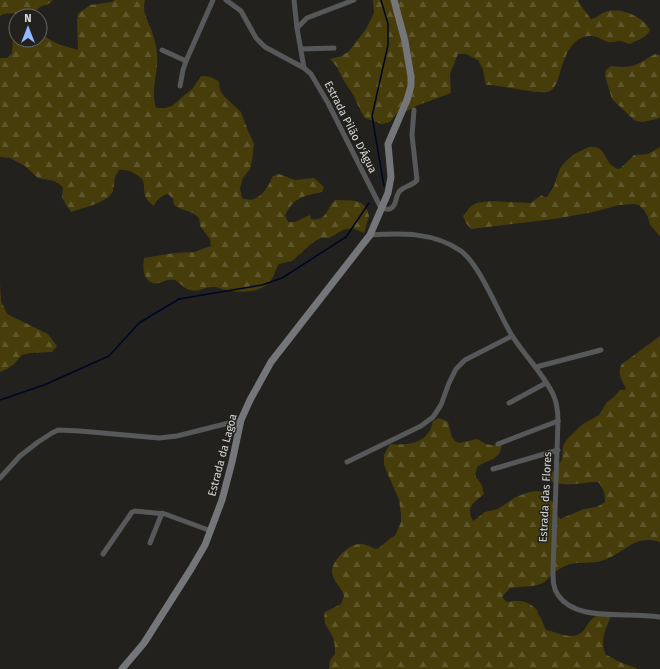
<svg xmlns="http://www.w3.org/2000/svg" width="660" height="669" viewBox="0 0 660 669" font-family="'Fira Sans',sans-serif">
	<defs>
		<pattern id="forest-firs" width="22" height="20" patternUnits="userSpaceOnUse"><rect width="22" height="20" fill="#463d0a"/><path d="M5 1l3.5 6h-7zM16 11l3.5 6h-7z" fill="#60582d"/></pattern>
	</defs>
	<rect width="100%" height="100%" fill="#22211e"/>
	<g fill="url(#forest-firs)">
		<path d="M0,0H53C49,4 47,5 42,6C37,8 35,13 29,14C19,16 11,11 1,15L0,17Z"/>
		<path d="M114,0H145C142,11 147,19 151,29C154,37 156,45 157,53C159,72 150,90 156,108H165L172,106L193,88L201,76C208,76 213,77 219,82L220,90L224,96L241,112L248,131L254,144L252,161L250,169L243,178L240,188L242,198C258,205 267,189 273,176L279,174L295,180L314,178L324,187L322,192C304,196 293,197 285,216L288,222H295L310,215L311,219C327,222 327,207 335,200C351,201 365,197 369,216L364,233L352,228L343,230L329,238H321L312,243L292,261L279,264C276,268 275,273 273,277C264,294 241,293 225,290C221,289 218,287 214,287C204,286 199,294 187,289C183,287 179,282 175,280C166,277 157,288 149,281C142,275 143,265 144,258L174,253L194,252L211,246L210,239L200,226L199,218L193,213L181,209L174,205L173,199L168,194C161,196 157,199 154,206C141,196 146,194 143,180C136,173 128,169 119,170L115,177L113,191L109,197L96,204L71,212L62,198L63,188L61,185L54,181L38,178L25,166L10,158L0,157V58H7L12,53L13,32L16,30V40H40V34L58,44L78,50L77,20L78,14L90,5L112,2Z"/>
		<path d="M373,0H578L582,7L591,19C597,18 600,14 605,12C620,7 643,16 650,30C647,38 637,40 630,44C627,43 623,42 621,41C616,41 612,43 608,42C602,40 597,36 591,36C572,35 564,58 560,73C558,79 556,88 550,91C540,96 499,84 486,85L483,70L478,60L466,54H458L450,74L451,93L416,106L403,113L398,112L390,122L382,124L365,118L361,112L354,96L344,81L337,67L330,59L342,56L349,51L366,29L374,13Z"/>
		<path d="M655,54L660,55V118C651,120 642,124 634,120L612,99L605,76L606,70L611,66C633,69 636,65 655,54Z"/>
		<path d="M589,147C608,145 602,163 618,169L621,168L634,155L648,154L660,147V236L650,225L648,217L644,210L639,205L633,204L619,205L593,212L554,219L471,229L466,223L463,216L470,207L476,203L490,201L531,203L541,195L544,197H547L554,186L560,168L566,161L574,154Z"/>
		<path d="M0,283L1,301L7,314L48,334L57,346L52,352L30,353L22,355L14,364L7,369L0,372Z"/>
		<path d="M660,336V542C633,534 627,552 604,560C591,565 578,560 565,566C561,568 555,571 552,574C550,576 548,579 546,581C537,588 520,586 510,588L502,597L507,602C519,599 529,601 538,611L537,613C542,618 543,624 546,630C556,632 567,638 577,635C587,632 588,617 598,616C602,615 607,616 611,616C606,629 599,641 606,655C613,657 614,660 620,662C626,665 632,666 638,669H329L330,660L335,654C335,649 335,644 333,638C329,627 322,626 325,612L341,604L344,596C342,587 332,581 332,571C332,561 349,544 359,544C366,543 370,548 377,549C383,546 390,537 395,536L401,522V514L399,500L384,465V455L390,444C402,445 420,445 428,433C431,430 432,425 433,421L439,418L448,422L452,437L455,441L459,443L477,439L486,444L491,445L502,444C500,460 490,459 478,466C473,477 476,476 481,484C483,487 483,491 484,494C474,503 465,506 473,521L485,512L498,509L516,497L529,492L538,491L546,493L555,506L556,513L560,519L584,509L597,507L605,502C605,493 604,489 598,482C580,482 563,489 547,479L562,460L563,446L567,439L583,424L599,415L607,402L614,397L620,390H625L626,388C621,381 617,371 622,364Z"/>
	</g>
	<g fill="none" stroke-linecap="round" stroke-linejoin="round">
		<g stroke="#000626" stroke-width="1.5">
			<path d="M381,0L388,24V45L372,116L384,186"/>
			<path d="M0,400L44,385L109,356L139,323L179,299L262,285L282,278L346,237L369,203"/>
		</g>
		<g stroke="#575859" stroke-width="5">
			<path d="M226,0L241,11L256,38L265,47L304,68L311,74L328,103L381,208C384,209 387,210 390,209C397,206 395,197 399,192C403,186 413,186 417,180L412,135L414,110"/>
			<path d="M294,0L297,28"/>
			<path d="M301,49L334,48"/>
			<path d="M162,50L186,61"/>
			<path d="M304,68L297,28L307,18L354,0"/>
			<path d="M180,86L183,70L186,61L213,0"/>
			<path d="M370,235C401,233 434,232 461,251C480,265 498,312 511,334C524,355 542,372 553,394C557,403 558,412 558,421L553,572C553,580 553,588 558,595C573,617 607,614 629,615C640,615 650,616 660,617"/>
			<path d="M536,367L601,350"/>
			<path d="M509,403L546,383"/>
			<path d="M498,444L558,421"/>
			<path d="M347,462L421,426L433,417L441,405L449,383L456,369L465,360L512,336"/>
			<path d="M493,469L558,450"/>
			<path d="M0,478L20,456L38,442L52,433L58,430L80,431L159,438L177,436L241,420"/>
			<path d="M150,543L162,513"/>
			<path d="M103,554L130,515L132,512L135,511L165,514L211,531"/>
		</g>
		<path stroke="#757679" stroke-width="7" d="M122,669L144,643L191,569L205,545L222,500L232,462L241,420L250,400L271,362L370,235L388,193L391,177L388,144L407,100L411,86V77L405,41L394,0"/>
	</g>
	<g text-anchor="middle" stroke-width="3" stroke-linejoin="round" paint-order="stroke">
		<g font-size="11" fill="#d9d9d7" stroke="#22211e">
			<text transform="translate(351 127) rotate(63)" y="4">Estrada Pilão D'Água</text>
			<text transform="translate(222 455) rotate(-75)" y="4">Estrada da Lagoa</text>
			<text transform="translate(545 497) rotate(-87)" y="4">Estrada das Flores</text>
		</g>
	</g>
	<g transform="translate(28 28)"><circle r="19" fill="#22211e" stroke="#6b6b68"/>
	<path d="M0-3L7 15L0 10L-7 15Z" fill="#92b7fd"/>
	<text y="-6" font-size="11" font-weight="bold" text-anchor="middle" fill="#d9d9d7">N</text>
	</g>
</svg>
